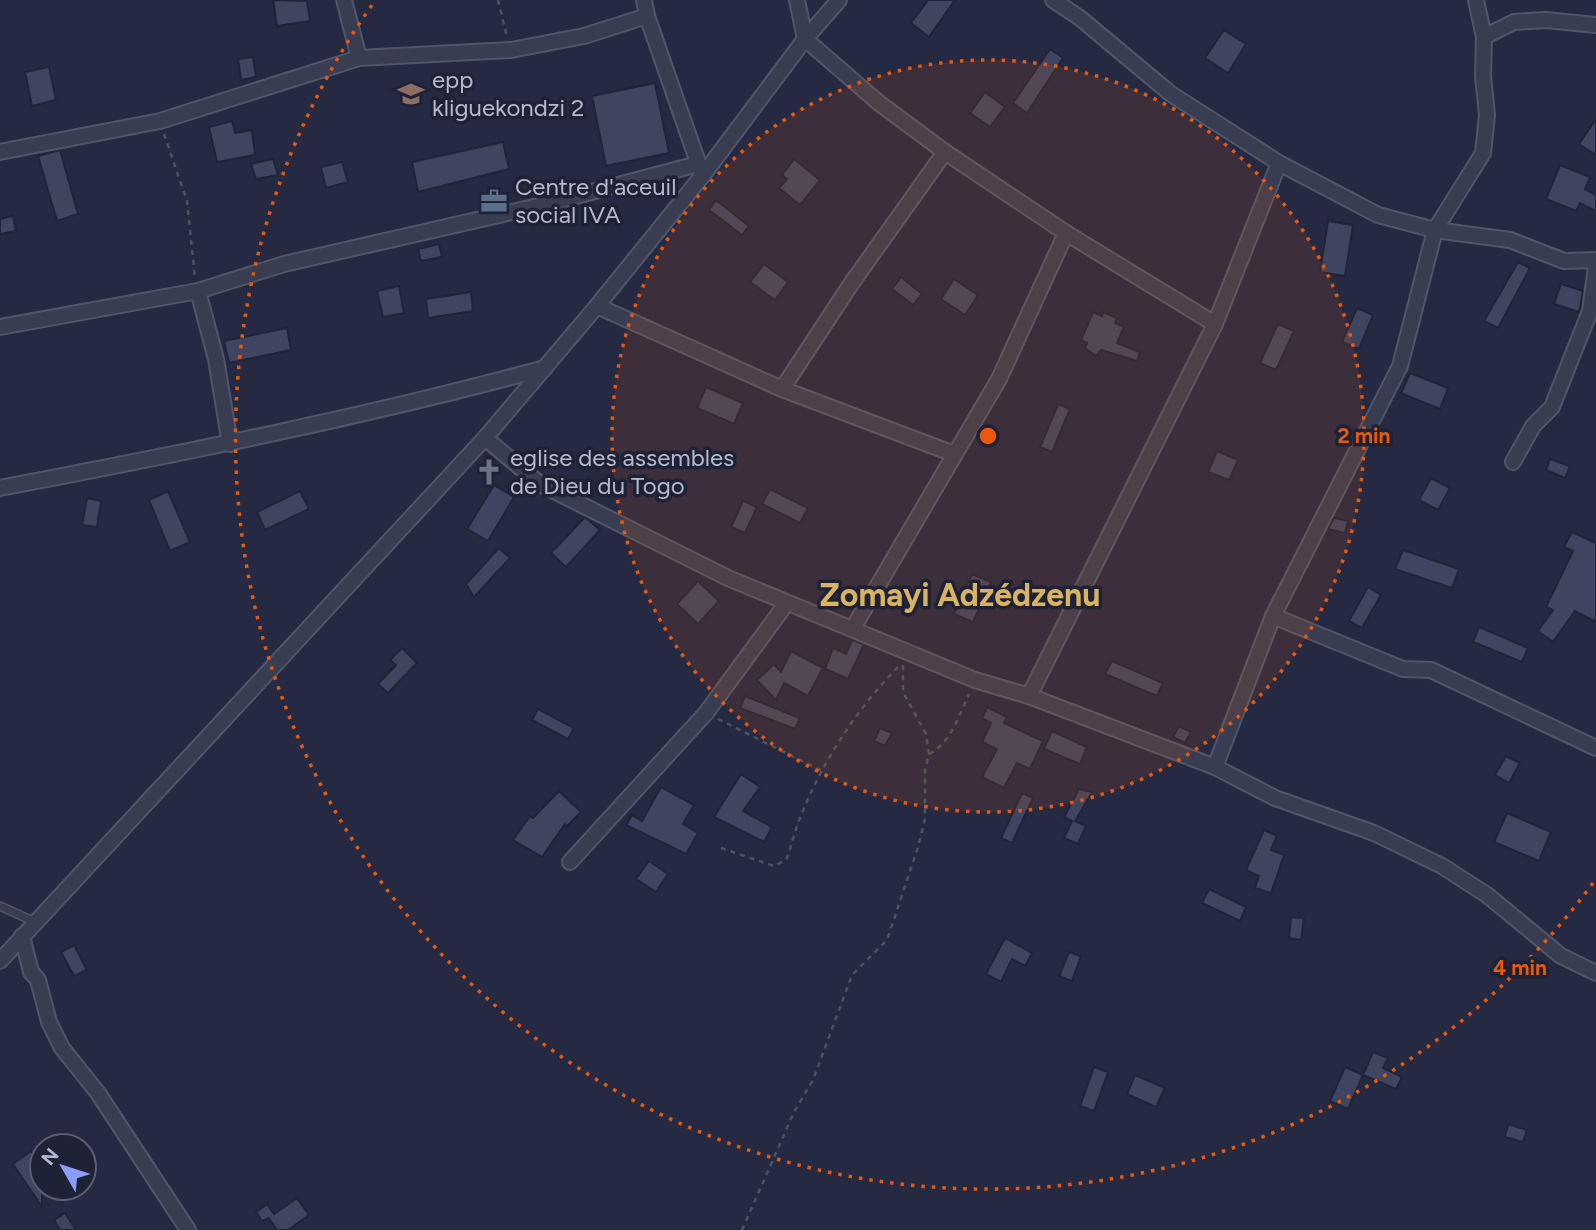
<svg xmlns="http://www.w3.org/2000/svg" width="1596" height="1230" viewBox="0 0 1596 1230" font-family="Figtree,sans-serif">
	<rect width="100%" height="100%" fill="#252a42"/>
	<g fill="#3f4560" stroke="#202439" stroke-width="2">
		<path d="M273,0L307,1L310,21L277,26Z"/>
		<path d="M928,0H955L929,37L911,23Z"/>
		<path d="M1224,30L1246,44L1228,73L1205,58Z"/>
		<path d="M1050,49L1063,58L1027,113L1013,103Z"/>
		<path d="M253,57L256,77L241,80L238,59Z"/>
		<path d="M49,67L56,100L32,106L25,72Z"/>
		<path d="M655,83L669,153L606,166L592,96Z"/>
		<path d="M985,92L1005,107L990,127L970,113Z"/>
		<path d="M1596,119V155L1579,144Z"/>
		<path d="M232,121L235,133L252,130L255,155L217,162L209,127Z"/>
		<path d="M503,142L509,169L418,192L412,162Z"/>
		<path d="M60,150L78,214L57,221L38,156Z"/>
		<path d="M273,159L278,175L256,179L251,164Z"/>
		<path d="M794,159L820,180L800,205L779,188L787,179L782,175Z"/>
		<path d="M342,162L348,182L326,188L321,167Z"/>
		<path d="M1560,165L1590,177L1585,189L1596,195V211L1580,203L1576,211L1546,199Z"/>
		<path d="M716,200L749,226L742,235L709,210Z"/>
		<path d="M13,216L16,231L0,234V219Z"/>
		<path d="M1328,221L1353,225L1345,276L1320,272Z"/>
		<path d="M439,244L442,257L421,261L418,249Z"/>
		<path d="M1518,262L1530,268L1498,328L1484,321Z"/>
		<path d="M764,264L788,282L775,300L750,282Z"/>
		<path d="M901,277L922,294L913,305L892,289Z"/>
		<path d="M954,279L978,295L965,315L941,299Z"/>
		<path d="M1561,284L1583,291L1579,312L1554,304Z"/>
		<path d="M399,286L404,313L383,317L377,291Z"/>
		<path d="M471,292L473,311L428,318L426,299Z"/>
		<path d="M1357,308L1373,315L1359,349L1342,342Z"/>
		<path d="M1093,312L1102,316L1103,312L1117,318L1115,323L1124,327L1117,343L1140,352L1137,361L1101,350L1096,356L1085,348L1087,343L1081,340Z"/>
		<path d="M1278,324L1294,331L1276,370L1260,363Z"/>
		<path d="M287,328L291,350L229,363L224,341Z"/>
		<path d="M1410,373L1448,388L1440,409L1401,393Z"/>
		<path d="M706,387L743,403L734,424L697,408Z"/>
		<path d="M1058,404L1070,409L1052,452L1040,447Z"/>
		<path d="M1217,451L1238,460L1229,480L1208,472Z"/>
		<path d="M1550,459L1570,466L1565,478L1546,470Z"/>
		<path d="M1431,478L1450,488L1438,510L1419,500Z"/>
		<path d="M494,485L514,497L488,541L467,529Z"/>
		<path d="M770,489L808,508L800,523L762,504Z"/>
		<path d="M168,491L190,542L170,551L149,500Z"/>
		<path d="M300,491L309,509L265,530L257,512Z"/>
		<path d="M87,498L101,501L97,527L82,525Z"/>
		<path d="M743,501L757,507L745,533L731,527Z"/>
		<path d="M585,517L600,530L566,567L551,553Z"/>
		<path d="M1334,518L1348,521L1345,533L1328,529Z"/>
		<path d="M1572,532L1596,543V622L1575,611L1553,642L1538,631L1553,610L1546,607L1573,551L1564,547Z"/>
		<path d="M499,548L510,558L474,597L466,584Z"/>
		<path d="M1403,550L1459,569L1452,588L1395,569Z"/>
		<path d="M972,574L991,582L973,622L954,614Z"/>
		<path d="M698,581L719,601L698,624L677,604Z"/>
		<path d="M1368,587L1381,595L1362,628L1349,621Z"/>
		<path d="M1479,627L1528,648L1522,662L1473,642Z"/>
		<path d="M852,640L864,644L848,679L825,669L833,648L846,654Z"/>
		<path d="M402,648L417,663L388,693L378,684L396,665L390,660Z"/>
		<path d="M791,651L823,668L808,696L784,683L776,700L757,680L774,664L781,672Z"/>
		<path d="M1112,661L1163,683L1157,696L1105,674Z"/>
		<path d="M745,696L800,718L795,729L740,708Z"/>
		<path d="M987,707L1007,717L1004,723L1043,741L1030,769L1017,763L1004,788L982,777L997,749L982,742L991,723L982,718Z"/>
		<path d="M538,709L574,728L568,739L532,720Z"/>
		<path d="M1179,726L1191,732L1185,743L1173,737Z"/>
		<path d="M880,728L892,733L885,746L874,741Z"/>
		<path d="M1052,731L1087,747L1080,764L1044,749Z"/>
		<path d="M1506,756L1520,763L1509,783L1495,775Z"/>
		<path d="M741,774L760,787L743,811L772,827L764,842L714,817Z"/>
		<path d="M661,787L694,805L683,824L698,833L686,854L626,825L632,815L642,821Z"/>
		<path d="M1079,789L1092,792L1075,821L1086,826L1078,844L1064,838L1072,821L1064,817Z"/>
		<path d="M559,791L581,812L567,826L565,824L542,857L513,840L530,816L533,818Z"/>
		<path d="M1022,793L1033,798L1012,843L1001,838Z"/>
		<path d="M1507,813L1551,832L1539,861L1494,842Z"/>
		<path d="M1264,830L1277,836L1271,850L1284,855L1271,893L1255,888L1259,876L1246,870Z"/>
		<path d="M649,861L668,874L656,892L636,879Z"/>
		<path d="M1209,889L1246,907L1240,921L1202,903Z"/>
		<path d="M1291,917L1304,918L1301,940L1289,938Z"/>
		<path d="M1005,938L1032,953L1025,966L1012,959L1001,982L986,974Z"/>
		<path d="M74,945L87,970L74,976L61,952Z"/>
		<path d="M1069,952L1081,956L1072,981L1059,976Z"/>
		<path d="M1373,1052L1388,1058L1383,1068L1402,1077L1396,1089L1363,1075Z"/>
		<path d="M1094,1067L1108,1072L1094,1111L1080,1106Z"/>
		<path d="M1345,1067L1363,1075L1348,1109L1330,1101Z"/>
		<path d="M1135,1075L1165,1088L1156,1107L1127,1094Z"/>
		<path d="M1508,1124L1527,1130L1523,1142L1505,1137Z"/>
		<path d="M31,1151L42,1167V1207L13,1164Z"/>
		<path d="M297,1198L309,1215L288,1230H277L269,1218L262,1221L256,1212L267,1204L274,1214Z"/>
		<path d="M65,1213L76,1230H60L54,1220Z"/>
	</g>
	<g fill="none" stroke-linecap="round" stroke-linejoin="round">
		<g stroke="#515569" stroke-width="10">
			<path id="service" d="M0,906L35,922"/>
		</g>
		<g stroke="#515569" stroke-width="18">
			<g id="minor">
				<path d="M344,0L359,58"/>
				<path d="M644,0L647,16L701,171"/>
				<path d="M797,0L805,39L879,103L945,152L1066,233L1215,324"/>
				<path d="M1053,0L1080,18L1171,94L1279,163L1378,215L1435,230L1510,240L1564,261L1596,260"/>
				<path d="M1484,37L1514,22L1546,20L1596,25"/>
				<path d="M0,152L160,121L359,58L511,50L584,36L647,16"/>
				<path d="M198,291L216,359L230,444"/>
				<path d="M597,306L782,389L954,454"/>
				<path d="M0,327L198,291L284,264L534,207L698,164"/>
				<path d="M782,389L851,284L945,152"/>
				<path d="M485,438L540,484L728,578L975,680L1029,696L1215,767L1275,798L1374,833L1442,866L1487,895L1561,956L1596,973"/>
				<path d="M1513,462L1533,426L1552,407L1590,311L1596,267"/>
				<path d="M0,488C183,453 365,417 545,368"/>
				<path d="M1273,616L1403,669L1431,670L1596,748"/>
				<path d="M853,628L999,379L1066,233"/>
				<path d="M1029,696L1215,324L1279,163"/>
				<path d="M1215,767L1273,616L1400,366L1435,230L1483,153L1487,115L1483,76L1484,37L1476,0"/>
				<path d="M570,862L706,713L786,604"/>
				<path d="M22,936L31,972L38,980L49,1022L62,1048L98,1093L188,1230"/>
				<path d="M0,961L485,438L597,306L703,175L805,39L839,0"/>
			</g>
		</g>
		<g stroke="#455660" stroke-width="2.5" stroke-dasharray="5 5" stroke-linecap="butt">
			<path d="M498,0L507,37"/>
			<path d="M164,134L187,201L195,277"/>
			<path d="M718,719L822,771"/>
			<path d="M929,754C951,743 959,715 969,694"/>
			<path d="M721,848L774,866L786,860C792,846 794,832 800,818C822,762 857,708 900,665"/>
			<path d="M742,1230L794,1112L813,1080L852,975L887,940L918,847L925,819V770L929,754L926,734L903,692V665"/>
		</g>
		<use href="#service" stroke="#393d52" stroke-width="7"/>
		<use href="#minor" stroke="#393d52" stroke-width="14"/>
	</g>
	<circle cx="988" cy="436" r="376" fill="#e8590c" fill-opacity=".12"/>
	<g fill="none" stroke="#e8590c" stroke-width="3.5" stroke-dasharray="3.5 7">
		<circle cx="988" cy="436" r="376"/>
		<path d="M1593 883A752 752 0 0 1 372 5"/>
	</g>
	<defs>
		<g id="school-bare" transform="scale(2.1)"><path d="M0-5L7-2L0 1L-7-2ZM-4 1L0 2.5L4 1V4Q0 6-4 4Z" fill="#8d6e63" stroke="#1e2237" stroke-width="2.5" paint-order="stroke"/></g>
		<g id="office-bare" transform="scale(2.1)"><path d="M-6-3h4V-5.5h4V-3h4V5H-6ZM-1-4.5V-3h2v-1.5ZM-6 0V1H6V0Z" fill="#5c6f8a" stroke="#1e2237" stroke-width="2.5" paint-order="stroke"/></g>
		<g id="church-bare" transform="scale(2.1)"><path d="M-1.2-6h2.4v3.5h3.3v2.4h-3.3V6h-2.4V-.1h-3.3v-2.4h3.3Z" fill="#6b7280" stroke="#1e2237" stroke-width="2.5" paint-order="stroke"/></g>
	</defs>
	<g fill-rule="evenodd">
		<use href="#school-bare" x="411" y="94"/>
		<use href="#office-bare" x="494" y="201"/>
		<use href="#church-bare" x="489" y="472"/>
	</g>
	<g text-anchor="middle" stroke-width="7" stroke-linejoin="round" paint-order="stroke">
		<g font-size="24" fill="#b6b9cc" stroke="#1e2237" text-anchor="start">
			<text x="432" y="88">epp<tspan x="432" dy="28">kliguekondzi 2</tspan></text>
			<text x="515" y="195">Centre d'aceuil<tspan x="515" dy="28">social IVA</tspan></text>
			<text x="510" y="466">eglise des assembles<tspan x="510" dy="28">de Dieu du Togo</tspan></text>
		</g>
		<g font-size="32" font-weight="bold" fill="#d9b363" stroke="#1e2237">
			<text x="960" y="606">Zomayi Adzédzenu</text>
		</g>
	</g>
	<circle cx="988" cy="436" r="10" fill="#e8590c" stroke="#1e2237" stroke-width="3.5"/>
	<g font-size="21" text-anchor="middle" font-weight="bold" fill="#e8590c" stroke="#1e2237" stroke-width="7" stroke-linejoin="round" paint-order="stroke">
		<text x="1364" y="443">2 min</text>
		<text x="1520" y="975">4 min</text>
	</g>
	<g transform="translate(63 1167) rotate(309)"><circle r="33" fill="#1e2237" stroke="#5b5e73" stroke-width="2"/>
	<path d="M0-5L12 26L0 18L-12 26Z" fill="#8b9cfb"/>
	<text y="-10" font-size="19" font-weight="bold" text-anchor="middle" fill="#b6b9cc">N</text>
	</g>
</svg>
